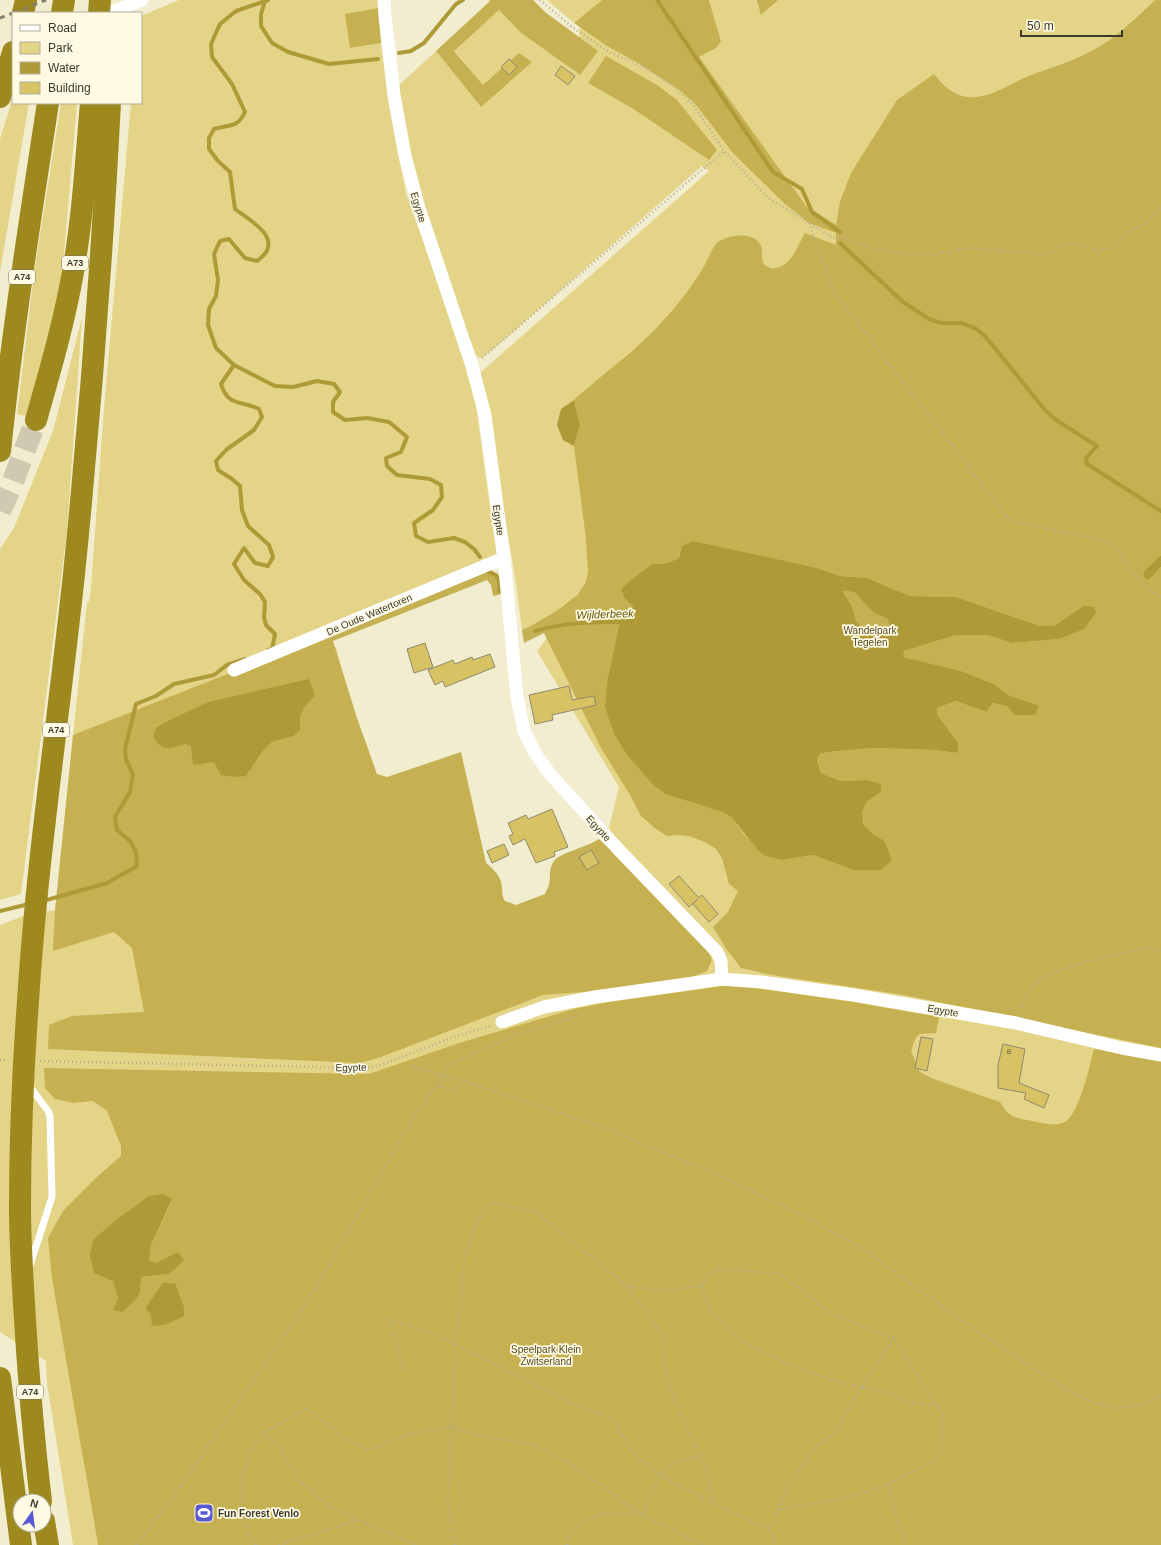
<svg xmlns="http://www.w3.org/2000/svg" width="1161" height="1545" viewBox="0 0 1161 1545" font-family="Arial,sans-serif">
	<rect width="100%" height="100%" fill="#f3edd0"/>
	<g fill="#e4d487">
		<path d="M179,0H379V8L350,48L381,43L389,105L406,193L462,351L475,398L497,558L264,660L336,647L371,794L499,919L546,907L603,852L619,787L537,651L581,593L580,590C567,609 542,621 522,630L516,583L480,373L709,171L702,166L498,345L482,358H479L476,355L442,266L414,169L398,86L436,51L481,107L519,54L483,86L454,50L499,10L521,33L578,74L580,18L574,23L547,0H603L721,41L709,0H1155C1136,18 1116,38 1093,50C1072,62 1048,68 1026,77C1008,85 988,99 968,97C954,95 943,85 934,74L962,110L1041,83L1125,35L1161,0V1404L83,1459L98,1545H73L47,1383L46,1361L0,1332V925L23,916L97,902L75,734L73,735L87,602H89L91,587L104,408L131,103H141V16Z"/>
		<path d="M13,97V103H29L0,272V139Z"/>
		<path d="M61,103H77L64,254L56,314L30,417L17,414L34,273Z"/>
		<path d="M82,318L67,531L21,894L0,900V549L14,528L53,431Z"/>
	</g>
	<g fill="#c5b151" fill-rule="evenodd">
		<path d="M489,0H533L545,12L598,51L580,75L521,33L499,10L454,51L483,85L519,53L532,62L481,107L436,51L490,1Z"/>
		<path d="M602,0H709L721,41L716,48L699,57L806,206L836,225L840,202L851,173L897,100L934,74C943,85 953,95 968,97C988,99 1008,85 1026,77C1048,68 1072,62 1093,50C1116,38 1136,18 1155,0H1161V555L1146,569L1155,571L1161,567V1048L904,995L772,975L741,968L727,950L713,927L728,912L738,891L729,884L722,858L716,849L705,842L689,836L678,835L667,836L656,829L641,816L630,795L601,748L544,633L524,643L522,630L536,623L558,610L577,595L586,582L588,571L586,539L574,446L580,425L574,400C580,393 590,387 597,380C619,362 641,345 660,324C676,307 691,288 703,268C707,262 712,247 718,242C728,235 752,231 760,244C764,250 760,258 764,264C766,267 771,269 775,268C792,266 797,246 805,233L836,245V233L809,223L784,203L733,153L696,105L681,91L638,63L607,46L574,23ZM682,546L817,568L840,576L867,578L910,596L956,597L1040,626H1054L1083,606L1059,639L1012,643L987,635H956L904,651L902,657L961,671L994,684L1008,695L1038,706H1007L993,703L986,712L956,701L937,708V714L958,743V753L934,750L874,748L828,752L820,754L817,760L821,773L840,781L866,780L881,792C876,795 868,798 865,803C854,820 871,833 884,841L853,870L813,855L782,860L765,856L743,833L731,817L723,812L653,785L627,755L615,736L608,677L620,621L630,615L633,606L624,598L621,589L633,578L652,564L668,563L679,558Z"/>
		<path d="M757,0H778L761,15Z"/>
		<path d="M379,8L381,43L350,48L345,14Z"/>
		<path d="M606,56L657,85L677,100L717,150L709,160L632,108L588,83Z"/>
		<path d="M491,570C502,576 501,583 502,594L493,596L491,585L487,580L333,641L357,718L377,774L387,777L461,752L486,863C492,868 499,874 501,882C503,889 501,895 505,901L516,905L545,894C546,891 548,888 549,885C551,878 548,869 554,861C561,852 588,847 599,839L704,942L712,960L707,971L689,978L583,992L543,995L381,1057L360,1063L48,1049L49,1025L72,1016L144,1012L132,948L114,932L53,951L55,910L73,735ZM315,696L304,708L300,717V730L294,736L272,742L263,751L246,776L214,762L185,744Z"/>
		<path d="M841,591L854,592L874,613L888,619L889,629L885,633L863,628L856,621L852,606Z"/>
		<path d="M723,986L750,987L853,1002L939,1017L936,1033L920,1034L916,1037L911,1051L920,1072L931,1078L1000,1102C1008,1117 1016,1118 1032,1121C1042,1123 1056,1127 1065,1122C1079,1114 1090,1065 1094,1049L1161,1061V1545H98L52,1278L48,1238L63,1211L98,1176L121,1156V1146L107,1111L93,1101L73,1103L55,1099L45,1088L44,1068L369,1074L459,1043L574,1009L610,1002ZM172,1200L151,1245L149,1260L156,1263L178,1253L169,1274L141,1277V1288L118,1299L113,1281Z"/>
	</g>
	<g fill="#ae9b38" fill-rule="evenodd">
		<path d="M574,400L580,425L574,446L563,440L557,425L561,409Z"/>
		<path d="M692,541L817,568L840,576L867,578L910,596L956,597L1040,626H1054L1083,606L1094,607L1096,613L1084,629L1059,639L1012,643L987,635H956L904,651L903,657L961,671L994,684L1008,695L1039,706L1035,715H1015L1007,706L993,703L986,712L956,701L937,708V714L958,743V753L934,750L874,748L828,752L820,754L817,760L821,773L840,781L866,780L881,784V792L866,802L862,812L863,823L872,833L884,841L892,860L881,870H853L813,855L782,860L765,856L758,850L731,817L723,812L666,794L653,785L627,755L615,736L605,707L608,677L620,621L630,615L633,606L624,598L621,589L633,578L652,564L668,563L679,558L682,546ZM842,591L854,592L874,613L888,619L889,629L885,633L863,628L856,621L852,606Z"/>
		<path d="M1161,555V567C1155,571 1154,576 1147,580L1143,575L1146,569Z"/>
		<path d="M309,679L315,696L304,708L300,717V730L294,736L272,742L263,751L246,776L237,777L221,775L214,762L193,765L191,747L185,744C170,749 161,752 153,736L156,728L164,723L208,702Z"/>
		<path d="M163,1194L172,1199L151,1245L149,1260L156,1263L178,1252L184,1260L169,1274L141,1277C141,1298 137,1299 122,1312L113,1310L118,1299L113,1281L94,1273L90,1256L93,1240L116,1220L149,1196Z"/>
		<path d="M163,1283H175L184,1307V1316L165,1325L152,1326L151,1314L147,1311L146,1307Z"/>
	</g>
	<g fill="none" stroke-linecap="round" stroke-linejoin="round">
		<g stroke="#ae9b38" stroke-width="4">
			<path d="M268,0L236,11L220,24L211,44L212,57L232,84L245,112C237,129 229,124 214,129L209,138V149L218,161L230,172L235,209C251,221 287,240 257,261L245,258L229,239L220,241L214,254L218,280L216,296L209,309L208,325L216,348L234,365L275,386L293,387L317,381L334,384L340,392L333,402V412L345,420L367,418L389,422L407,437L401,452L386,458L387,466L397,475L430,479L441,485L442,497L433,510L414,523L416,536L428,542L454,538L465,542L474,549L480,557"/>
			<path d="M657,0L773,172L802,189L812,212L840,232"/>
			<path d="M265,1L261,14V26L272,43L288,52L329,64L378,59"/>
			<path d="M399,53L411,51L424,43L456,4L463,0"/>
			<path d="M840,243L903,302L929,319L941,323H961L975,328L985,336L1045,410L1056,420L1097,446L1086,458L1087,464L1161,511"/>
			<path d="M234,365L221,384C228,407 241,400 259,409L262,417L254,430L226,450L216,461L218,470L232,479L240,486L242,510L248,526L269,545L273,557L268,566L255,563L244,548L234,564L244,580L260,594L265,602L264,617L266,625L275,634L272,649L268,650"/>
			<path d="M486,571L496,575L499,581V591"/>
			<path d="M535,631C565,622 594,622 624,622"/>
			<path d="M43,901L107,883L137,866L136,852L130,841L117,830L115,817L130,792L133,775L126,759L125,749L136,704L156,696L174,684L214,675L227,665L245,659"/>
			<path d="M0,911L29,904"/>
		</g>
	</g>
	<g fill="#d7c363" stroke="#8e896f">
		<path d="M509,59L517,67L509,75L501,67Z"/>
		<path d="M561,66L575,76L568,85L555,75Z"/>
		<path d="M425,643L433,667L414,673L407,649Z"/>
		<path d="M490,654L495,667L445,687L443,681L435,685L428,670L453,660L455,664L472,657L473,660Z"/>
		<path d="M569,686L572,700L594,696L596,705L552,715L553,720L535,724L529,695Z"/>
		<path d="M552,809L568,847L554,852L555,856L536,863L525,839L513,845L509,836L513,834L508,823L526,815L528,819Z"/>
		<path d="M504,844L509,855L492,863L487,851Z"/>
		<path d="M591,850L599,863L587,870L579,857Z"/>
		<path d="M679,876L699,898L702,895L718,914L709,922L693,904L698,899L689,907L669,884Z"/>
		<path d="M921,1037L933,1039L927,1071L915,1068Z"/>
		<path d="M1003,1044L1025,1049L1019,1083L1049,1095L1044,1108L1024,1099L1026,1093L998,1088V1065Z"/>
	</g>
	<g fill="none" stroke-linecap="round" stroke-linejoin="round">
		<path stroke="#cec9b0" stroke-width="22" stroke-dasharray="22 11" stroke-linecap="butt" d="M0,511L11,487L36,420"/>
		<g stroke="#b2ad96" stroke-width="2.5" stroke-dasharray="1 3" stroke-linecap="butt">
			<path d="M540,0L572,27L609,52L644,67L675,87L694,106L724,151L767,197L833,238L843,237L870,248L897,253L934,254L970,248L1043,254L1054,251L1061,245L1069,243L1098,250L1111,248L1128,232L1148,222L1161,206"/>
			<path d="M809,223L834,292L1010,521L1103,540C1125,550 1121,559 1134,575C1142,584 1151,591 1161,598"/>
			<path d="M482,358L724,151"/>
			<path d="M1019,1011L1029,991L1040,980L1054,972L1091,961L1144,948L1161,950"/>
			<path d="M0,1060H7"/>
			<path d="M40,1061L366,1068L378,1066L456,1036L490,1026"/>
			<path d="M411,1066L463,1081L602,1127L716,1174L820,1224L873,1256L978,1332L1068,1390L1093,1403L1119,1408L1142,1405L1161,1396"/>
			<path d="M436,1086L457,1090L462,1081"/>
			<path d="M628,1286L662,1291L702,1286L709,1272L728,1269L779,1274L798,1287L830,1313L893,1338L846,1413L834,1434L817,1446L788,1485L770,1530L775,1545"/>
			<path d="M702,1286L710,1310L735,1337L773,1357L808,1372L846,1384L886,1392L905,1401L927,1405H937"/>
			<path d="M404,1370L389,1320L432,1333L576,1405L611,1418L638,1458L660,1475L712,1503"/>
			<path d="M888,1485L905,1545"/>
			<path d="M778,1510L849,1497L888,1485L939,1457L943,1415L893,1338"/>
			<path d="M137,1545L178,1490L312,1295L408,1126L447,1069L455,1062L514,1035L576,1017L580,1013"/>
			<path d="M256,1545L247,1531L242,1505L243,1474L251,1449L267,1431"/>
			<path d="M279,1545L358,1520"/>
			<path d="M415,1545L330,1507L301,1482L267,1431L307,1408L342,1437L369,1450L407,1434L452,1427L480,1436L531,1444L571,1464L642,1515L660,1475L671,1464L701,1456"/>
			<path d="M455,1545L448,1501L456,1344L464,1261L478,1220L492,1203L536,1212L627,1286L663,1335L664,1366L676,1405L706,1467L713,1503L770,1530"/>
			<path d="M567,1545V1539L582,1521L603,1514L642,1515L703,1545"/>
		</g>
		<path stroke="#fff" stroke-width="7" d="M28,1084L48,1111L50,1116L52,1197L30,1265"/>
		<g stroke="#fff" stroke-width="13">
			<path d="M384,0L385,16L394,95L405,156L419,208L472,366L485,415L504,558L517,697L524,731L535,753L550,774L619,850L717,952L721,961L722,979"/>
			<path d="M110,13L142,0"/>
			<path d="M234,670L504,558"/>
			<path d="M502,1022L544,1007L595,997L722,979L761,982L854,995L1016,1023L1122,1048L1161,1055"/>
		</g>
		<g stroke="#9d891d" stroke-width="22">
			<path d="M23,13L26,0"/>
			<path d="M62,13L64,0"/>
			<path d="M99,13L100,0"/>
			<path d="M0,97L13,52"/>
			<path d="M36,420C50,371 64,323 73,272C83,217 86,159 91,103"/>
			<path d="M0,451C12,335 30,219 48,103"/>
			<path d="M0,1378L21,1545"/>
			<path d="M41,1501C33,1436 28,1370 24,1304C22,1272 20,1239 20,1206C20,1138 23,1069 28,1001C37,858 59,716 74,574C90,417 102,260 110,103"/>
			<path d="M44,1521L48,1545"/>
		</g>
		<g stroke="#837f6d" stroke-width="3" stroke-dasharray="5 5" stroke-linecap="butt">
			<path d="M14,13L46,0"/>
			<path d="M0,18L13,13"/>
		</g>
	</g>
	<defs>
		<g id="stadium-square" transform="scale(1)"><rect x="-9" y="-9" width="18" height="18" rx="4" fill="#5759d0" stroke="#fffae3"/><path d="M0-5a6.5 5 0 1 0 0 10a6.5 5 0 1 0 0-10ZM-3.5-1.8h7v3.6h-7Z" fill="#fff"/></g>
	</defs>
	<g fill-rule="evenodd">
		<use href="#stadium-square" x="204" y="1513"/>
	</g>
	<g text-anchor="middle" stroke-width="3.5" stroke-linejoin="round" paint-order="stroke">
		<g font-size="8" fill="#625c3b">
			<text x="1009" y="1054">8</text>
		</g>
		<g fill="#fffae3" stroke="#767364" stroke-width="1">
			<rect x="62" y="256" width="26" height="14" rx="3"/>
			<rect x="9" y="270" width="26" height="14" rx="3"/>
			<rect x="43" y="723" width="26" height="14" rx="3"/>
			<rect x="17" y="1385" width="26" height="14" rx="3"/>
		</g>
		<g font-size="9" font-weight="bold" fill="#3b392e">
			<text x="75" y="266">A73</text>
			<text x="22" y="280">A74</text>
			<text x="56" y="733">A74</text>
			<text x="30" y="1395">A74</text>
		</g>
		<g font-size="10" fill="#3b392e" stroke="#fffae3">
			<text transform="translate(419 207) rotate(73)" y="4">Egypte</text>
			<text transform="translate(499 520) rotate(82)" y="4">Egypte</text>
			<text transform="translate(369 614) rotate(-23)" y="4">De Oude Watertoren</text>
			<text transform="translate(599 828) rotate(48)" y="4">Egypte</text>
			<text transform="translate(943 1010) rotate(10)" y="4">Egypte</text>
			<text transform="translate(351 1067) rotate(-1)" y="4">Egypte</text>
		</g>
		<g font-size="10" fill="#544b23" stroke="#fffae3">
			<text x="870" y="634">Wandelpark<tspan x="870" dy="12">Tegelen</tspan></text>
			<text x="546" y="1353">Speelpark Klein<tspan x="546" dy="12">Zwitserland</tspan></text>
		</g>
		<g font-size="10" font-weight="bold" fill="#3b392e" stroke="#fffae3" text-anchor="start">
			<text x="218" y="1517">Fun Forest Venlo</text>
		</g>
		<g font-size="11" font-style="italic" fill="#64560a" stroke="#fffae3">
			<text transform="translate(605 614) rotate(-2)" y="4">Wijlderbeek</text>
		</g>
	</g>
	<rect x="12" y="12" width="130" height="92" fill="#fffae3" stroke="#b1ad9b"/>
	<rect x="20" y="25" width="20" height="6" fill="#ffffff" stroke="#b1ad9b"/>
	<text x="48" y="32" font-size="12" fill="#3b392e">Road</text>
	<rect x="20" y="42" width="20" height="12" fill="#e4d487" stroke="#b1ad9b"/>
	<text x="48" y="52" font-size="12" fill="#3b392e">Park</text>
	<rect x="20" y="62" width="20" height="12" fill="#ae9b38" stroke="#b1ad9b"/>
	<text x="48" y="72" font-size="12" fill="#3b392e">Water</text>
	<rect x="20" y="82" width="20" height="12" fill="#d7c363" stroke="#b1ad9b"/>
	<text x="48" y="92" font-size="12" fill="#3b392e">Building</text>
	<g transform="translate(32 1513) rotate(14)"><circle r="19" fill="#fffae3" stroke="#b1ad9b"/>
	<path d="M0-3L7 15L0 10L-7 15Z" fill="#5759d0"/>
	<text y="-6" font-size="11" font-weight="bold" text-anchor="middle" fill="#3b392e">N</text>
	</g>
	<path d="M1021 30v6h101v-6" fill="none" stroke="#3b392e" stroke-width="2"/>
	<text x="1027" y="30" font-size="12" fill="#3b392e" stroke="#fffae3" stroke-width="3" paint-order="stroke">50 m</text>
</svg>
